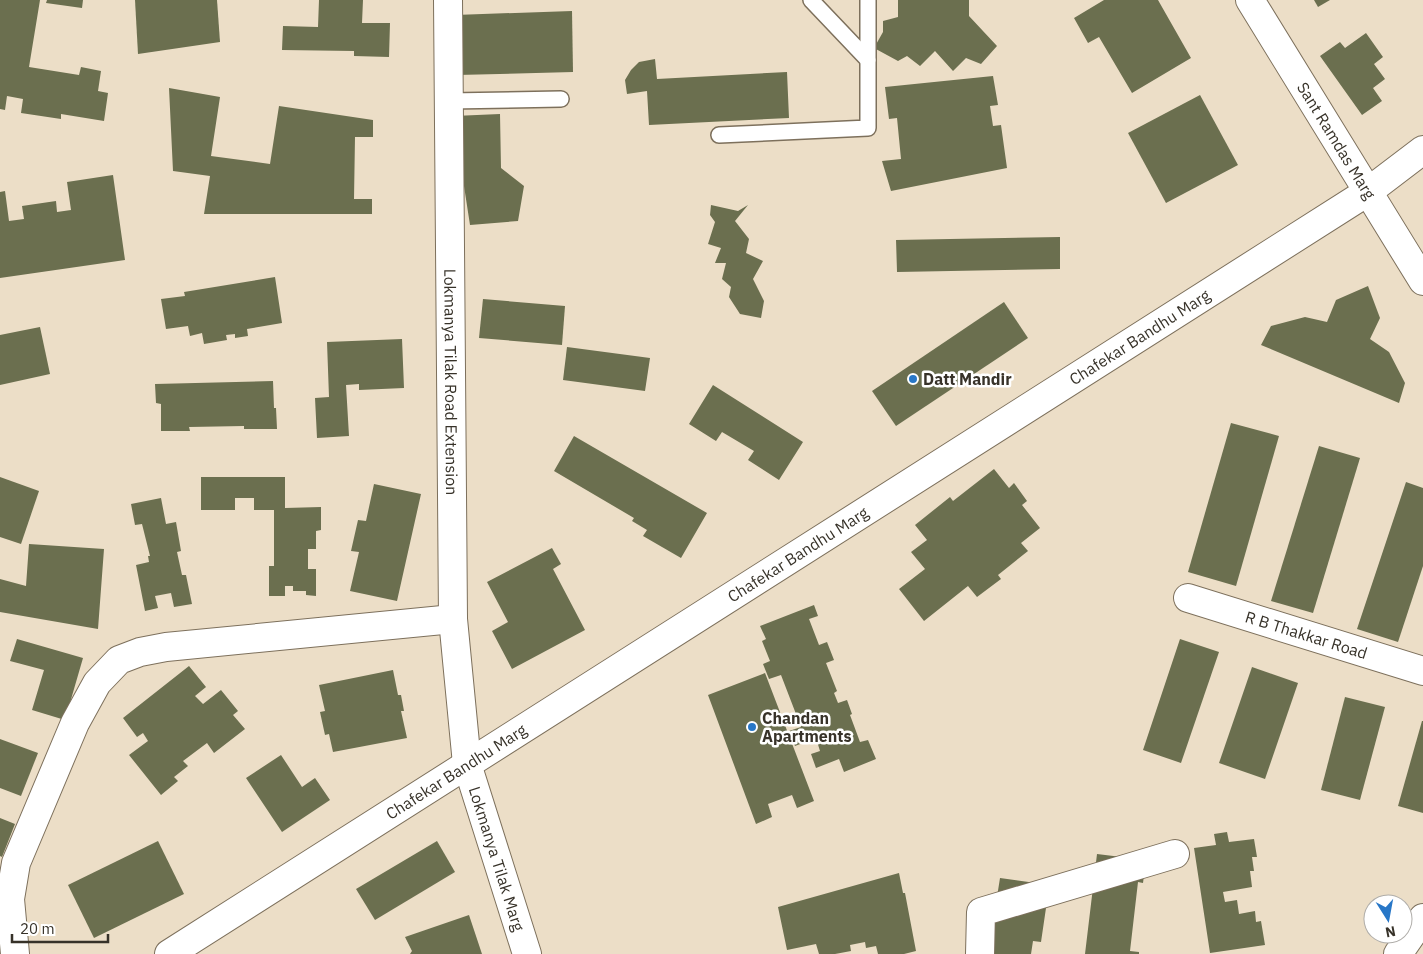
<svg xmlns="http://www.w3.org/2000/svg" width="1423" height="954" viewBox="0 0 1423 954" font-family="'IBM Plex Sans',sans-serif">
	<rect width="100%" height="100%" fill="#ecdec7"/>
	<g fill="#6b6f4f">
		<path d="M0,0H40L29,67L79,75L81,67L101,71L98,91L108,93L104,121L61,114V119L21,113L23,99L7,96L5,110L0,109Z"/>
		<path d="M47,0H83L82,8L46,3Z"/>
		<path d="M135,0H217L220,42L138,54Z"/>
		<path d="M319,0H363L362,23H390L389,57L354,56V51L282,50L283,26L318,27Z"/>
		<path d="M898,0H969V16L997,46L981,64L966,58L953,71L935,51L920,66L907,56L898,61L874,48L883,32V21L898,17Z"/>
		<path d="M1104,0H1158L1191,58L1132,93L1099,37L1088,43L1074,18Z"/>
		<path d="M1314,0H1330L1318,7Z"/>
		<path d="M572,11L573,72L457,75L455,15Z"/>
		<path d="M1366,33L1383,57L1374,64L1385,79L1373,88L1382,101L1362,115L1320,56L1340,42L1345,48Z"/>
		<path d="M655,59L657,79L787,72L789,118L649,125L647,91L627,94L625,80L631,70L639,62Z"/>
		<path d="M993,76L998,105L990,106L993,126L1001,125L1007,168L891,191L882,161L901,159L897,118L889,119L885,87Z"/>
		<path d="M169,88L220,97L211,156L270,164L279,106L373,120V137H355L354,199H372V214H204L210,176L173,171Z"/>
		<path d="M1200,95L1238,165L1166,203L1128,133Z"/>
		<path d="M500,114L501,168L524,186L518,221L470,225L464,186L450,179L454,116Z"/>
		<path d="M113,175L125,260L0,278V192L5,191L9,221L24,219L22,206L56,201L57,212L71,210L67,182Z"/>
		<path d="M711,205L738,211L748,205L735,221L749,239L746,253L763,261L753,279L764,301L761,318L740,314L729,297L731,287L722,279L726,263H715L721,248L708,244L715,222L710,215Z"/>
		<path d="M1060,237V269L897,272L896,240Z"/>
		<path d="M275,277L282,323L247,329L248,336L235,338V334L226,335L227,340L204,344L202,333L190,336L188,326L166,329L161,299L185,296L184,292Z"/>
		<path d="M1368,286L1380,318L1370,339L1389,352L1405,383L1399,403L1261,345L1271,326L1305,317L1327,322L1336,300Z"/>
		<path d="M483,299L565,306L562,345L479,338Z"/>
		<path d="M1004,302L1028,338L896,426L872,391Z"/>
		<path d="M40,327L50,374L0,385V335Z"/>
		<path d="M402,339L404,388L359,390V384L346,385L349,436L317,438L315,398L329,397L327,342Z"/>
		<path d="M567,347L650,358L645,391L563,380Z"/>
		<path d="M273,381L274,408H276L277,429H244V426L189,427L190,431H161V404L156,403L155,384Z"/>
		<path d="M713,385L803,442L779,480L748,460L754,451L722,432L716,441L689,424Z"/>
		<path d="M1231,423L1279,436L1236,586L1188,572Z"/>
		<path d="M574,436L707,513L681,558L643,536L647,530L632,521L634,518L554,471Z"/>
		<path d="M1319,446L1360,458L1313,613L1271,601Z"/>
		<path d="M994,469L1009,488L1014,483L1027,501L1022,505L1040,528L1021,543L1028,551L998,575L1001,579L977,597L968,586L924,621L899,589L925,569L911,552L927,540L915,525L950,497L953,501Z"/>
		<path d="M0,477L39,491L21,544L0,537Z"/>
		<path d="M201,477H285V508L321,507V530L316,531V549H308V569H316V596L306,595V591H293V586H285V596H269V566H274V510H254V498H235V510H201Z"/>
		<path d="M1406,482L1423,488V566L1398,642L1357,629Z"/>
		<path d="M374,484L421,494L397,601L350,591L359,552L351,551L358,520L366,521Z"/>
		<path d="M161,498L166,524L176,522L181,551L177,552L182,575H186L192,604L174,607L171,593L155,596L158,608L145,611L136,565L149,562L148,556H150L142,524L135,525L131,504Z"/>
		<path d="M29,544L104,549L98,629L0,612V579L26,586Z"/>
		<path d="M552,548L561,564L553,569L585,630L512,669L492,631L508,622L487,582Z"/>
		<path d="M814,605L818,616L809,619L819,645L827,642L834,660L826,663L837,691L834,693L838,703L847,700L852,714L850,715L860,742L868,740L876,759L844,772L839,759L816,768L811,754L820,751L816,738L795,746L789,731L801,727L781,675L769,679L763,664L770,661L762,641L766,639L760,626Z"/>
		<path d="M17,639L83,658L65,720L32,710L44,670L10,661Z"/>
		<path d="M1180,639L1219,652L1181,763L1143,750Z"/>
		<path d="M189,666L206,687L195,696L203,704L221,690L238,711L233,715L245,729L214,753L207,743L183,761L188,766L174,777L178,781L161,795L129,755L148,741L143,733L137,737L123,718Z"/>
		<path d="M1252,667L1298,683L1265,779L1219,763Z"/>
		<path d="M393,670L398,695H401L404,711H401L407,738L333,752L329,734L325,735L320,712L325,711L319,685Z"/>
		<path d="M765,673L814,801L797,808L792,795L768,804L772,817L756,824L708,695Z"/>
		<path d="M1345,697L1385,707L1360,800L1321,790Z"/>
		<path d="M1422,721H1423V813L1398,806Z"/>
		<path d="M0,739L38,753L21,796L0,788Z"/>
		<path d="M281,755L302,787L315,778L330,800L282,832L246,778Z"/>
		<path d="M0,818L15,824L2,857L0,856Z"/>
		<path d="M1227,832L1229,842L1254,839L1257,857H1252L1254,871H1250L1252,887L1223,892L1225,902L1237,900L1239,914L1255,911L1256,922L1261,921L1265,945L1210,953L1194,848L1216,845L1214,834Z"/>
		<path d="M158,841L184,894L94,938L68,885Z"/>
		<path d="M437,841L455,872L375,920L356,889Z"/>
		<path d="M1097,854L1146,860L1143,883L1138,882L1130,951L1139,952V954H1085Z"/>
		<path d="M899,873L903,893H905L916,951L904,954H878L876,946L866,948L865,942L850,945L851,951L835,954H819L816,944L787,950L778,907Z"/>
		<path d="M1000,878L1043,884L1040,906L1046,908L1041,942L1033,941L1031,954H988Z"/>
		<path d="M469,915L482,954H410L412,951L405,937Z"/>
	</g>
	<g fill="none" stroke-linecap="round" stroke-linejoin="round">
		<g stroke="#7d705c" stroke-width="18">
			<g id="lane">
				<path d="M811,0L868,60"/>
				<path d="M449,101L561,99"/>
				<path d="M719,135L868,128V0"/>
			</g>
		</g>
		<g stroke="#7d705c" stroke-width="30">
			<g id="street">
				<path id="s1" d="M448,0L453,619L467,764L527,954"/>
				<path id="s2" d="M1250,0L1423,281"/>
				<path id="s3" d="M1188,598L1423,671"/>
				<path d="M15,954L10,899L16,863L75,723L97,683L119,660L140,652L166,647L453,619"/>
				<path id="s4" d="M169,954L1369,191L1423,150"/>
				<path d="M980,954L981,912L1175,854"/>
				<path d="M1398,954L1423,918"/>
			</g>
		</g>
		<use href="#lane" stroke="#fff" stroke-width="15"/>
		<use href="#street" stroke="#fff" stroke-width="28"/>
	</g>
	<g fill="#2877c7" stroke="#fff" stroke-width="2">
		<circle cx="913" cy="379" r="5"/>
		<circle cx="752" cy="727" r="5"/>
	</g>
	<g text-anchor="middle" stroke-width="5" stroke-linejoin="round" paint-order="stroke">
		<g font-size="16" fill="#373229" stroke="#fff">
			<text dy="6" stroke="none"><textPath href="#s2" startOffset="165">Sant Ramdas Marg</textPath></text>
			<text dy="6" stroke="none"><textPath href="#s4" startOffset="1150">Chafekar Bandhu Marg</textPath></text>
			<text dy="6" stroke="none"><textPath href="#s1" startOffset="382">Lokmanya Tilak Road Extension</textPath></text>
			<text dy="6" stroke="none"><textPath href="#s4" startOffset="745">Chafekar Bandhu Marg</textPath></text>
			<text dy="6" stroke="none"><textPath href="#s3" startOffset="124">R B Thakkar Road</textPath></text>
			<text dy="6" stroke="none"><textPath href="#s4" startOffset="340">Chafekar Bandhu Marg</textPath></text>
			<text dy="6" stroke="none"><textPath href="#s1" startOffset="864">Lokmanya Tilak Marg</textPath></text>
		</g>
		<g font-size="16" font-weight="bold" fill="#373229" stroke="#fff" text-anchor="start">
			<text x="923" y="385">Datt Mandir</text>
			<text x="762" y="724">Chandan<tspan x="762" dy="18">Apartments</tspan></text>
		</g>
	</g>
	<g transform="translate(1388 919) rotate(169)"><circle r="24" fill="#ffffff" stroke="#afada9"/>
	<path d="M0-4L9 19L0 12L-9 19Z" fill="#2877c7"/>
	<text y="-8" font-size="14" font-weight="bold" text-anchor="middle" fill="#373229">N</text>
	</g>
	<path d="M12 934v8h96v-8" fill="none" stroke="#373229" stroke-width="2.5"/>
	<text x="20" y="934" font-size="15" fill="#373229" stroke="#ffffff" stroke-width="4" paint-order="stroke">20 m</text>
</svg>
